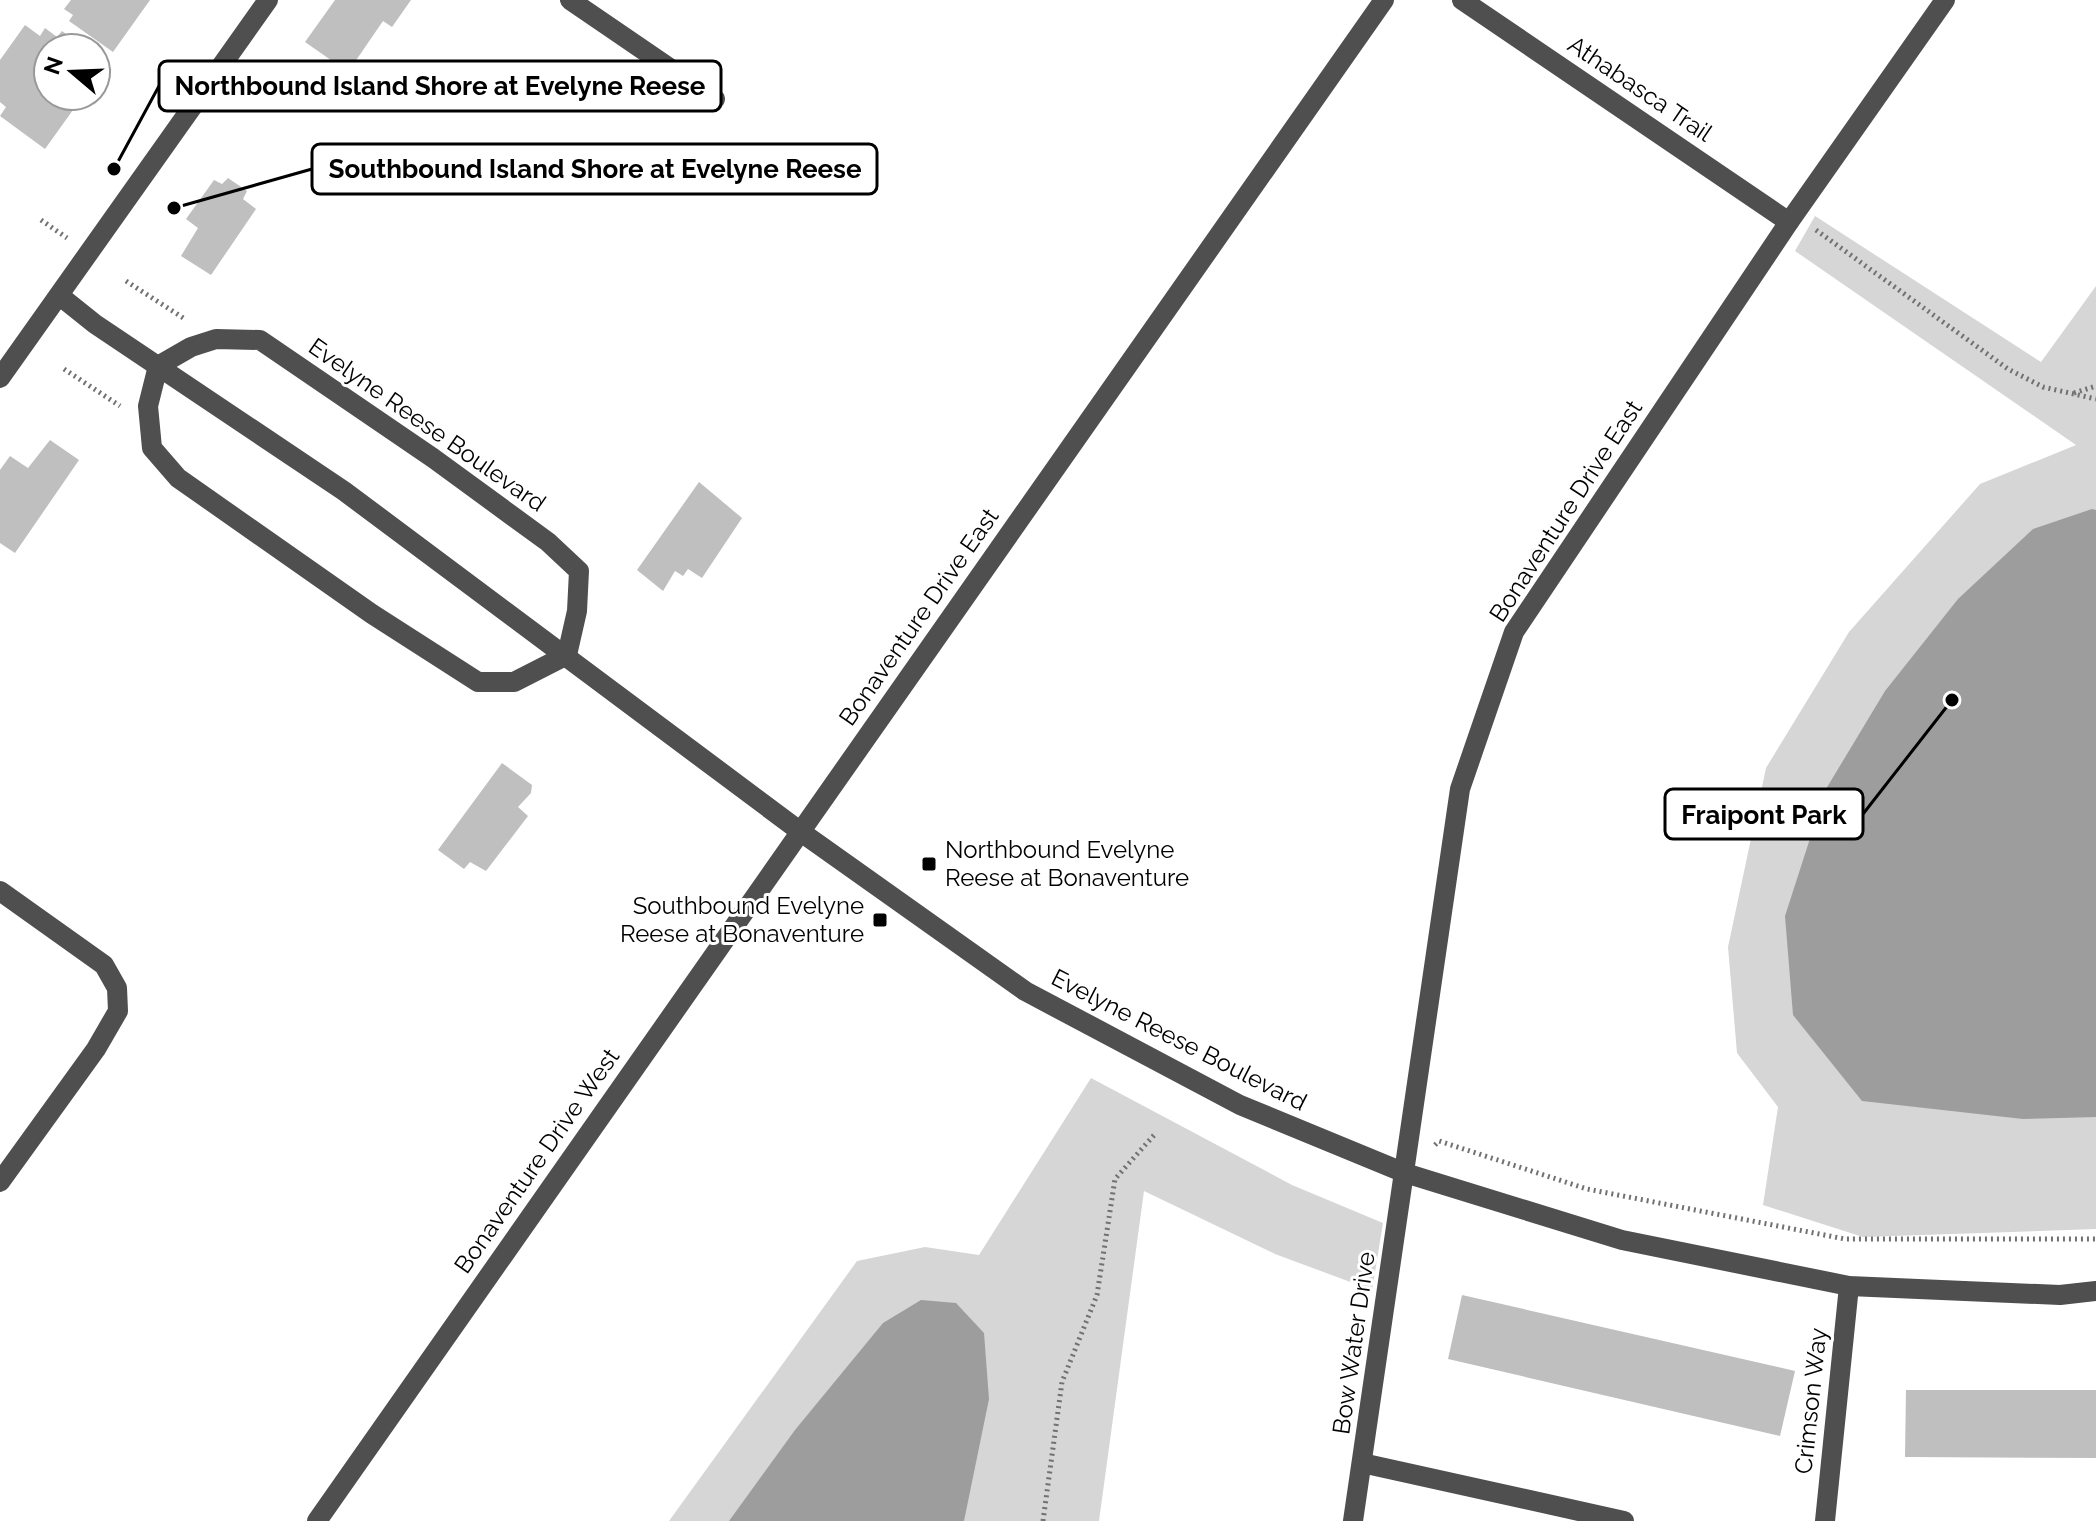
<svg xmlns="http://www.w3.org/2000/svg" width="2096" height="1521" viewBox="0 0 2096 1521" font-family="Raleway,sans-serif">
	<rect width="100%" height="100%" fill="#fff"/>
	<g fill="#d6d6d6">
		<path d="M1815,216L2041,362L2096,286V1229L1863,1237L1763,1205L1778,1107L1737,1053L1728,947L1766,768L1849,632L1980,484L2076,445L1795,251Z"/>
		<path d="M1091,1078L1292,1185L1383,1223L1372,1290L1275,1254L1144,1191L1099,1521H669L857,1261L925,1247L979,1255Z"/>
	</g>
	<g fill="#9d9d9d">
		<path d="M2092,509L2096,510V1117L2023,1119L1862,1101L1793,1015L1785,916L1826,789L1885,691L1958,599L2033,529Z"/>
		<path d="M921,1300L956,1303L984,1333L989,1399L964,1521H729L795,1430L883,1323Z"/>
	</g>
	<g fill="#bfbfbf">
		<path d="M71,0H150L113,52L69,21L73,15L64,9Z"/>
		<path d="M335,0H411L392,27L383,21L348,72L305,42Z"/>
		<path d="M25,25L40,36L45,28L57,37L62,31L85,48H48V96H83L45,149L0,116L6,107L0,102V60Z"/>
		<path d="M96,56L106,64L96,78Z"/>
		<path d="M228,178L247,191L243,199L256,209L211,275L181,256L198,228L186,219L214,180L222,184Z"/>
		<path d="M50,440L79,460L15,553L0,543V470L10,456L28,468Z"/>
		<path d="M699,482L742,518L702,578L688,569L683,576L675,571L663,591L637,570Z"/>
		<path d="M502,763L532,785L531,793L518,807L528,816L486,871L470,862L464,869L438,850Z"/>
		<path d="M1462,1295L1795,1371L1780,1436L1448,1359Z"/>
		<path d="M1906,1390H2096V1458L1905,1457Z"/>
	</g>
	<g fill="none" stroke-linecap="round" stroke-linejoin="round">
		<g stroke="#717171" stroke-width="5" stroke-dasharray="2 4" stroke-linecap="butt">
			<path d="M41,220L67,238"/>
			<path d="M1816,230L2008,369L2043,387L2096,399"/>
			<path d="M126,281L185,319"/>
			<path d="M64,369L120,406"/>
			<path d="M2074,393L2096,386"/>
			<path d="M1435,1145L1439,1141L1587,1189L1845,1239H2096"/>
			<path d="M1043,1521L1062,1382L1097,1295L1115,1179L1155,1134"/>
		</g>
		<g stroke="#4f4f4f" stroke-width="20">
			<path d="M570,0L715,99"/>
			<path d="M1462,0L1789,222"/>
			<path d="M60,296L95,324L344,491L801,832L1025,991L1240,1105L1405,1173L1622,1240L1849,1286L2060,1295L2096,1291"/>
			<path d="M216,339L260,340L433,458L548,542L579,571L577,611L567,655L514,682H478L372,614L178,478L152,448L148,406L158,366L191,347Z"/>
			<path d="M0,378L268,0"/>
			<path d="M0,891L104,965L117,988L118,1011L96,1049L0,1182"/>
			<path d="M1362,1463L1624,1521"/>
			<path d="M317,1521L1384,0"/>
			<path d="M1353,1521L1460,789L1514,632L1789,222L1945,0"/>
			<path d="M1825,1521L1849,1286"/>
		</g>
	</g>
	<g fill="#000" stroke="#fff" stroke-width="3">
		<rect x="921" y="856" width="16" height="16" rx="4"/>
		<rect x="872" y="912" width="16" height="16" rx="4"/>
	</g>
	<g text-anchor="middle" stroke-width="6" stroke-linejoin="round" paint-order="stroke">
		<g font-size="24" fill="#000" stroke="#fff">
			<text transform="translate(1640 89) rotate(34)" y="8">Athabasca Trail</text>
			<text transform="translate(427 425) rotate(35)" y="8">Evelyne Reese Boulevard</text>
			<text transform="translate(1566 511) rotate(-57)" y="8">Bonaventure Drive East</text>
			<text transform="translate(919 617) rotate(-55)" y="8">Bonaventure Drive East</text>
			<text transform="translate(1179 1040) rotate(27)" y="8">Evelyne Reese Boulevard</text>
			<text transform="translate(537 1161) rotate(-55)" y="8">Bonaventure Drive West</text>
			<text transform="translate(1354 1343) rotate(-82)" y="8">Bow Water Drive</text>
			<text transform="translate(1811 1401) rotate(-84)" y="8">Crimson Way</text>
		</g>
		<g font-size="24" fill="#000" stroke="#fff" text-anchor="start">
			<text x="945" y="858">Northbound Evelyne<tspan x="945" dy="28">Reese at Bonaventure</tspan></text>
			<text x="864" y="914" text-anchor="end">Southbound Evelyne<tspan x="864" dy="28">Reese at Bonaventure</tspan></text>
		</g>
	</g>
	<path fill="none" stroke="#000" stroke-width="3" d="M114 169L159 86M174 208L312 169M1952 700L1863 814"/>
	<g fill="#000" stroke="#fff" stroke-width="3">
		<circle cx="114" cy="169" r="8"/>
		<circle cx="174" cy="208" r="8"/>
		<circle cx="1952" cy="700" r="8"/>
	</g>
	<g fill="#fff" stroke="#000" stroke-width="3">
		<rect x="159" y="61" width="562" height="50" rx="8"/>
		<rect x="312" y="144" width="565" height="50" rx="8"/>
		<rect x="1665" y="789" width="198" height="50" rx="8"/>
	</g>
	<g font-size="26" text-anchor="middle" font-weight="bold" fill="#000">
		<text x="440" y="95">Northbound Island Shore at Evelyne Reese</text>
		<text x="595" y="178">Southbound Island Shore at Evelyne Reese</text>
		<text x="1764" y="824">Fraipont Park</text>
	</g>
	<g transform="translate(72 72) rotate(289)"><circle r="38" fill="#ffffff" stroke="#999999" stroke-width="2"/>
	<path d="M0-6L14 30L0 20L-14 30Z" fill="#000000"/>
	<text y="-12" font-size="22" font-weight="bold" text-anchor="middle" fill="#000000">N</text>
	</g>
</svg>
